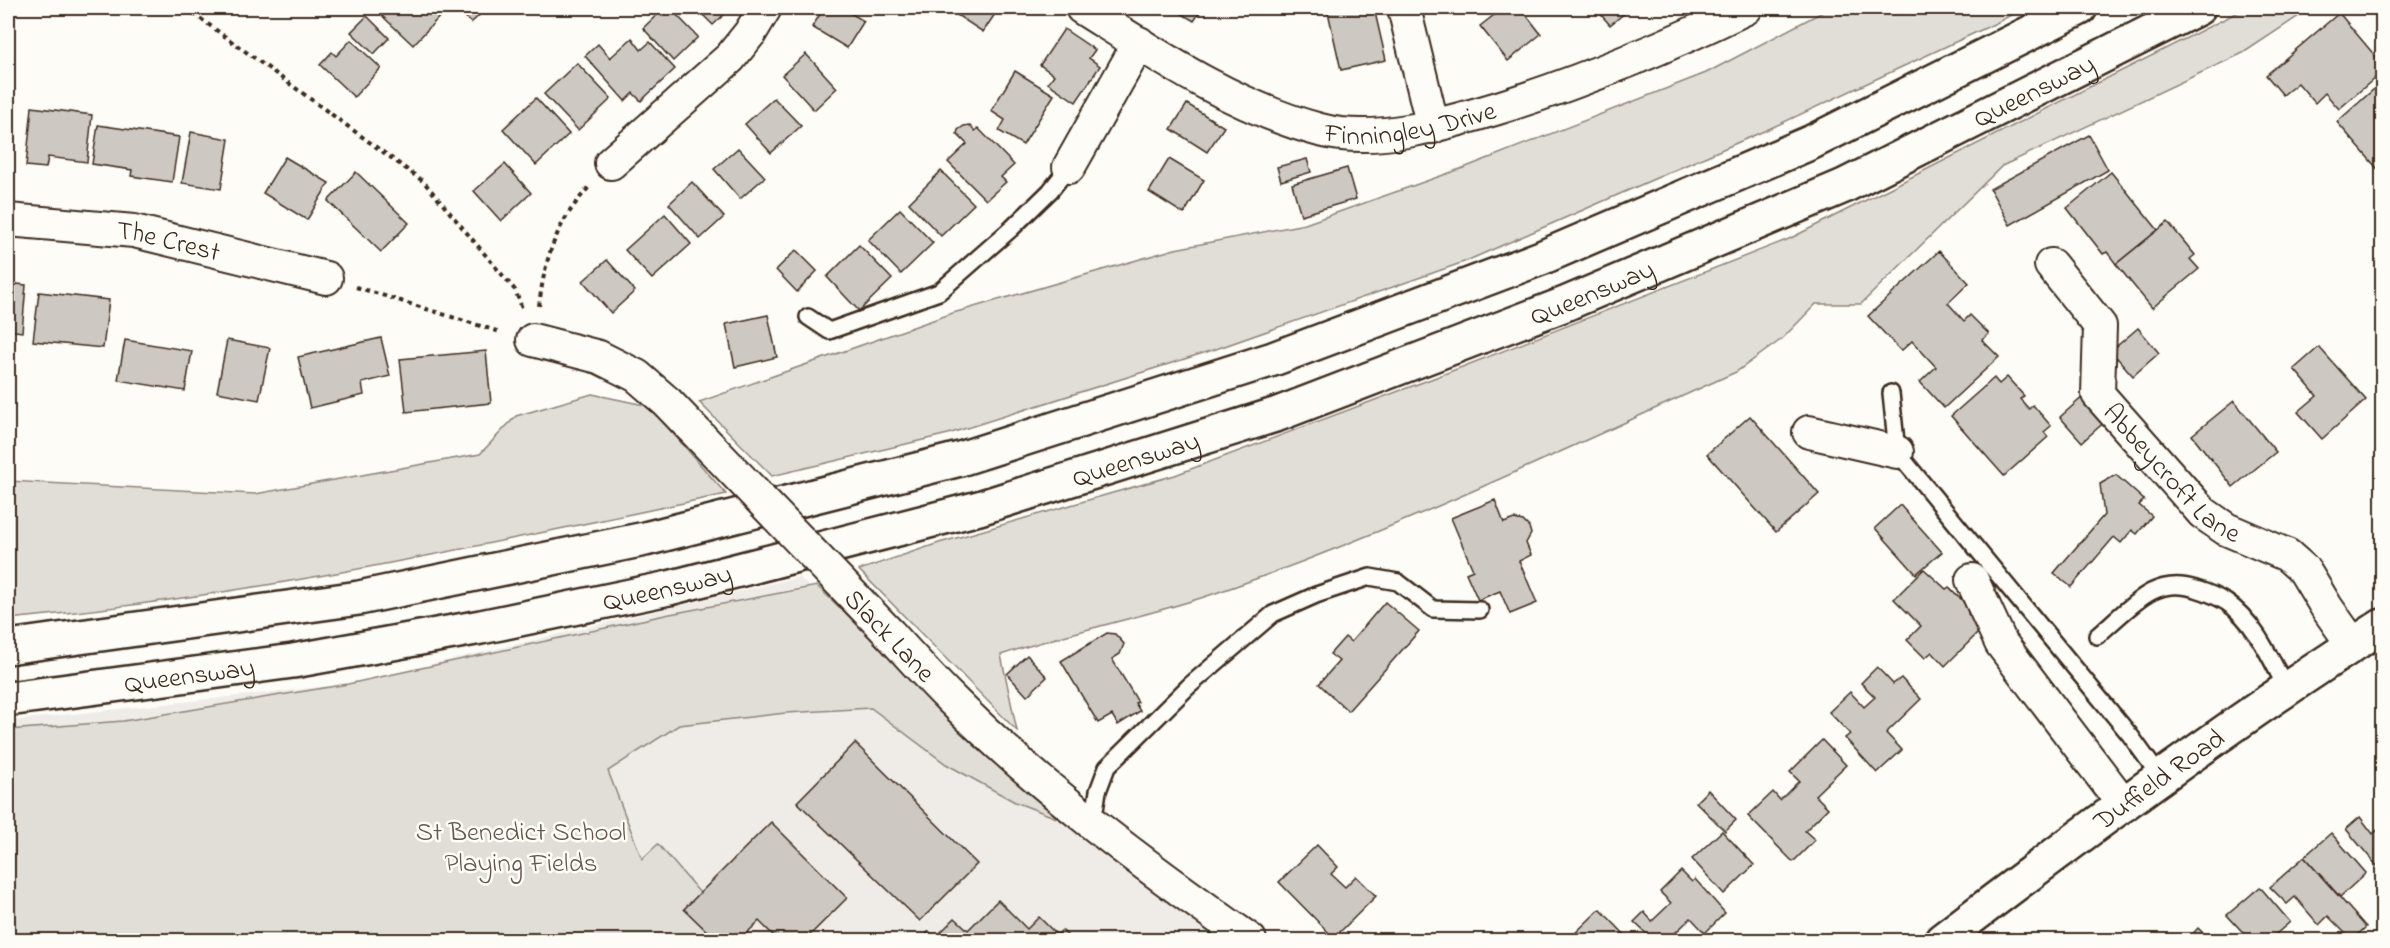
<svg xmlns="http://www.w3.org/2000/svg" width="2390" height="948" viewBox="0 0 2390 948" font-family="'Indie Flower',sans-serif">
	<rect width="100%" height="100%" fill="#fdfcf7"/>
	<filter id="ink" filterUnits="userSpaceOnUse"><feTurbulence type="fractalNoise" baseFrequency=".0167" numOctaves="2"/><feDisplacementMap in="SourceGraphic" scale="12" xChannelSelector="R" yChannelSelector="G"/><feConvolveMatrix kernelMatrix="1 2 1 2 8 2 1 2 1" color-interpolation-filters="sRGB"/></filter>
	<g filter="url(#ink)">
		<path fill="#efece7" d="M799,577L948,723L1072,830L1185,914L1218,940H8V721L348,684Z"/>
		<g fill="#e1ded7" stroke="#8e847a" stroke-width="1.5">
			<path d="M1830,8H2024L1996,23L1771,128L1464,262L1216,349L948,434L772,476L699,402L953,313L1175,249L1305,224L1466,167L1706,73Z"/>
			<path d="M2246,8H2311L2243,53L2002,166L1861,304H1816L1782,339L1736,372C1562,450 1390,534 1210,595C1142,618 1070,631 1001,655L1017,731L859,570L939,543L1175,475L1439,376L1789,239Z"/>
			<path d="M592,394L649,406L726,494C488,544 250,597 8,619V481L255,494L480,454L516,416Z"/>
			<path d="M817,586L1062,820L1015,802L946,764L871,708L786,713L679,725L608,771L642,859L658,844L700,893L685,909L716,940H8V730L123,721L348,684L665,615Z"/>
		</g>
		<g fill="#cdc8c2" stroke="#3b2a1e" stroke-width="1.5">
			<path d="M382,8H440L444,12L413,45L378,12Z"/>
			<path d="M457,8H487L471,23Z"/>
			<path d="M664,8H670L698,37L673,61L643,28Z"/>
			<path d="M696,8H731L713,25Z"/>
			<path d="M824,8H842L864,21L847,48L812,27Z"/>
			<path d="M946,8H999L983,32Z"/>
			<path d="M1172,8H1203L1194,21Z"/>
			<path d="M1349,8H1374L1386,60L1341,70L1328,12Z"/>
			<path d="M1503,8H1521L1541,34L1508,61L1480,26Z"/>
			<path d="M1595,8H1631L1610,25Z"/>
			<path d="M2339,13L2382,64V72L2339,109L2325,93L2315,103L2298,83L2283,95L2266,75Z"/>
			<path d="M367,16L389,38L374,54L351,32Z"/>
			<path d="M1064,29L1095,50L1089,58L1100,66L1076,102L1048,83L1054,75L1040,65Z"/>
			<path d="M632,38L641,50L650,42L675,69L641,101L633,93L625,101L585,56L598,44L610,58Z"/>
			<path d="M351,40L381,68L354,97L320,65L332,52L336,56Z"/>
			<path d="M806,54L837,88L814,110L782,75Z"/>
			<path d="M577,63L611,99L578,130L544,94Z"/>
			<path d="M1015,71L1054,95L1023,145L999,131L1005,120L991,111Z"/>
			<path d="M2382,82V174L2337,122Z"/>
			<path d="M536,98L569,134L536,165L503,129Z"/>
			<path d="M774,98L801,126L771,153L745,124Z"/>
			<path d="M8,103L11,104L8,142Z"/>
			<path d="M1187,104L1224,127L1207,152L1171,129Z"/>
			<path d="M32,107L92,115L87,162L48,157L46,168L26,166Z"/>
			<path d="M98,125L179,137L172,182L131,176L132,170L92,164Z"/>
			<path d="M969,125L975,131L978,128L1014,165L1001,177L1006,182L986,200L948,162L967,144L957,134L958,130L964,126Z"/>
			<path d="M191,132L229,139L221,189L182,183Z"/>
			<path d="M2089,135L2108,170L2010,225L1990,189Z"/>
			<path d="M738,148L765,177L740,199L714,169Z"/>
			<path d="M285,157L329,183L307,220L263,193Z"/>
			<path d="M1169,159L1204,180L1184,214L1149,192Z"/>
			<path d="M1307,159L1311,172L1281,181L1277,167Z"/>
			<path d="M505,164L531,193L501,221L474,191Z"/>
			<path d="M1347,168L1356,199L1301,215L1292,184Z"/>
			<path d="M941,171L974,204L941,236L909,203Z"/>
			<path d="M356,172L409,223L381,252L328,201Z"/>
			<path d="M2111,172L2158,230L2116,264L2107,252L2103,254L2067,208Z"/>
			<path d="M692,182L724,217L700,239L669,204Z"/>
			<path d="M900,209L933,243L901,274L868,240Z"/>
			<path d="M665,214L691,244L652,279L625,250Z"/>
			<path d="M2168,222L2195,255L2190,259L2199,269L2152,308L2116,264Z"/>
			<path d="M859,245L892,279L859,311L827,277Z"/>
			<path d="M796,250L817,271L797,292L776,270Z"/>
			<path d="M1939,251L1969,283L1948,303L1964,321L1970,315L1989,334L1982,340L1999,357L1944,408L1920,382L1936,367L1912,341L1901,351L1868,316Z"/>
			<path d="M607,260L635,291L611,313L583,281Z"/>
			<path d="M8,283L26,285L22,332L8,330Z"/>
			<path d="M39,292L109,300L103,348L33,341Z"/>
			<path d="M768,315L777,357L735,367L726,324Z"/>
			<path d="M2138,328L2159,353L2133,376L2111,351Z"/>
			<path d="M381,338L390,376L362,383L364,395L310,408L298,357Z"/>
			<path d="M125,340L192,351L185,391L118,380Z"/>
			<path d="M227,340L270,348L259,400L217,392Z"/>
			<path d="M2319,347L2366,400L2322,439L2298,412L2317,396L2294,369Z"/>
			<path d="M486,351L491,403L406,412L400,359Z"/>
			<path d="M2007,377L2024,396L2020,399L2029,409L2033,405L2051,426L2044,432L2048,437L2004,476L1951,416L1994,378L1999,384Z"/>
			<path d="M2086,394L2108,419L2082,442L2060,417Z"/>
			<path d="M2234,401L2276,452L2233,487L2192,435Z"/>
			<path d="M1750,416L1819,494L1776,532L1707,454Z"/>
			<path d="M2116,475L2144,500L2139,505L2152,516L2137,534L2132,530L2121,543L2114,537L2071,587L2054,573L2104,515L2100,484Z"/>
			<path d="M1495,500L1504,523L1514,519L1523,521L1529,527L1531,534L1526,543L1531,555L1519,561L1537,603L1510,614L1500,591L1478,600L1466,573L1473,570L1451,518Z"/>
			<path d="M1900,505L1942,552L1916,574L1875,528Z"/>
			<path d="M1924,569L1946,589L1949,587L1972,610L1968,614L1983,628L1945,666L1932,652L1925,658L1907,640L1921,626L1894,599Z"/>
			<path d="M1385,602L1419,631L1348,711L1319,684L1339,661L1330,654L1345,637L1351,642Z"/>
			<path d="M1107,633L1115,634L1124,644L1120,654L1112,659L1138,702L1135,703L1140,711L1118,725L1112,715L1098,723L1061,661Z"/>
			<path d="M1027,655L1047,677L1027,696L1007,674Z"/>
			<path d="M1877,667L1893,684L1901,678L1921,699L1886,733L1902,750L1877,773L1845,738L1850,734L1829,712L1850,692L1864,707L1875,697L1861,683Z"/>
			<path d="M1822,740L1846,765L1815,795L1828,808L1805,831L1815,840L1793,862L1748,816L1773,792L1780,800L1799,781L1790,772Z"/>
			<path d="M855,743L977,864L920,921L797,802Z"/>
			<path d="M1708,790L1736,820L1725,831L1696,802Z"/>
			<path d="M2360,817L2373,834L2382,826V872L2346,829Z"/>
			<path d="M771,822L847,898L805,940H778L759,921L740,940H716L684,909Z"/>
			<path d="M1722,831L1754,865L1724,894L1692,859Z"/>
			<path d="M2331,833L2366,873L2340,897L2304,857Z"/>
			<path d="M1317,845L1338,867L1331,874L1345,887L1356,876L1376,896L1334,938L1279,882Z"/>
			<path d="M2304,857L2366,927L2352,940L2328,916L2319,925L2295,897L2287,904L2270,887Z"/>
			<path d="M1681,871L1692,882L1695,879L1725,913L1705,933L1691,918L1675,933L1683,940H1665L1658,934L1652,939L1634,922L1644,912L1652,921L1671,903L1660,892Z"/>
			<path d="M2260,887L2290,922L2269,940H2250L2227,915Z"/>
			<path d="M998,900L1027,929L1039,917L1057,935L1062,930L1072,940H920L929,931L935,938L955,918L968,930Z"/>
			<path d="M1600,909L1630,940L1569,939Z"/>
			<path d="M2198,928L2210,940H2187Z"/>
		</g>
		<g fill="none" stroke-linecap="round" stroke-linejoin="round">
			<g stroke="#3b2a1e" stroke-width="20">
				<g id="lane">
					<path d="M808,317L829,331L939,292L1012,228L1050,191L1069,167"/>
					<path d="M1891,393L1897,452L2130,735L2161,778"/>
					<path d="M2097,636C2111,624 2135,600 2151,592C2165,585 2181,584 2196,589C2206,592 2216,596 2226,602C2254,620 2271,659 2286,688"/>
					<path d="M1093,823L1098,791L1107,767L1189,686L1273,614L1316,595L1370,577L1398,582L1433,609L1480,610"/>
				</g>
			</g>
			<g stroke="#3b2a1e" stroke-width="36">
				<g id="street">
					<path id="s1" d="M1082,8C1157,55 1233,107 1320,130C1375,145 1445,124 1498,108C1584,81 1666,47 1746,8"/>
					<path d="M1404,8L1433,127"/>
					<path d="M611,163L730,58L750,33L765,8"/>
					<path d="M1069,167L1139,43"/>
					<path id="s2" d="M8,220L134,231L326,278"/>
					<path id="s3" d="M2051,265L2100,326L2098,394L2203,513L2226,529L2287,555L2304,570L2327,608L2353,645"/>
					<path d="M533,340L599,357L637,376L667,402"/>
					<path d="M1809,432L1897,452"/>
					<path d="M1972,580L2001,643L2124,805"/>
					<path d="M890,634C909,655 929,677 949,697C1040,788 1145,866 1250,940"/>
				</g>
			</g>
			<g stroke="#3b2a1e" stroke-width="38">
				<g id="primary">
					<path id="s4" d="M1942,940C2085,831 2231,723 2382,626"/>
				</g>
			</g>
			<g stroke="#3b2a1e" stroke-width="38">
				<g id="highway">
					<path d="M8,647L359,598L645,539L960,459L1273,359L1541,258L1812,142L2080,8"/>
					<path id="s5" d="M8,699L293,661L481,627L669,588L979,508L1278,414L1565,304L1844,186L2198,8"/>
				</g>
			</g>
			<g stroke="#3b2a1e" stroke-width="4" stroke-dasharray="4.5 4.5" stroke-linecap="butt">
				<path d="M186,8L424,182L515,290L523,311"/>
				<path d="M356,287L500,332"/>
				<path d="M539,306C545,257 556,223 590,186"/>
				<path d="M776,940L777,939"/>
			</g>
			<use href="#lane" stroke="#fdfcf7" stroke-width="15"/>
			<use href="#street" stroke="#fdfcf7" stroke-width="32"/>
			<use href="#primary" stroke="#fdfcf7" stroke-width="33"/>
			<use href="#highway" stroke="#fdfcf7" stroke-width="33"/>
			<g stroke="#3b2a1e" stroke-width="36" stroke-linecap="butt">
				<path id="street-bridge" d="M667,402L890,634"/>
			</g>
			<use href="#street-bridge" stroke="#fdfcf7" stroke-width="32"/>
		</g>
	</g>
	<g text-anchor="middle" stroke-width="5" stroke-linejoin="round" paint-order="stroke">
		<g font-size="27" fill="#3b2a1e" stroke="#fdfcf7">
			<text dy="9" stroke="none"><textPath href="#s5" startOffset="2127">Queensway</textPath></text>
			<text dy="9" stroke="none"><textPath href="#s1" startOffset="360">Finningley Drive</textPath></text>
			<text dy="9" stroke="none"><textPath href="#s2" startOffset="162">The Crest</textPath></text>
			<text dy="9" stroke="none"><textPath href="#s5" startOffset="1641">Queensway</textPath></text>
			<text dy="9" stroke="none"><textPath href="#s5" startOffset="1155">Queensway</textPath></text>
			<text dy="9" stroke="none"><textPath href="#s3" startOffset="255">Abbeycroft Lane</textPath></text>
			<text dy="9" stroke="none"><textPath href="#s5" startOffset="669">Queensway</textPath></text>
			<text transform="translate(890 635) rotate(46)" y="9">Slack Lane</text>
			<text dy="9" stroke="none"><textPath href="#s5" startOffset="183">Queensway</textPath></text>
			<text dy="9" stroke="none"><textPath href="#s4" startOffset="270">Duffield Road</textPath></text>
		</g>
		<g font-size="27" fill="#64574c" stroke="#fdfcf7">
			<text x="521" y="840">St Benedict School<tspan x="521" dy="31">Playing Fields</tspan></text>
		</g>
	</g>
	<rect width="2390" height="948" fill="none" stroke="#fdfcf7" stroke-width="30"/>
	<rect x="15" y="15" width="2360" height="918" fill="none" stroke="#3b2a1e" stroke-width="2" filter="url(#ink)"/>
</svg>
